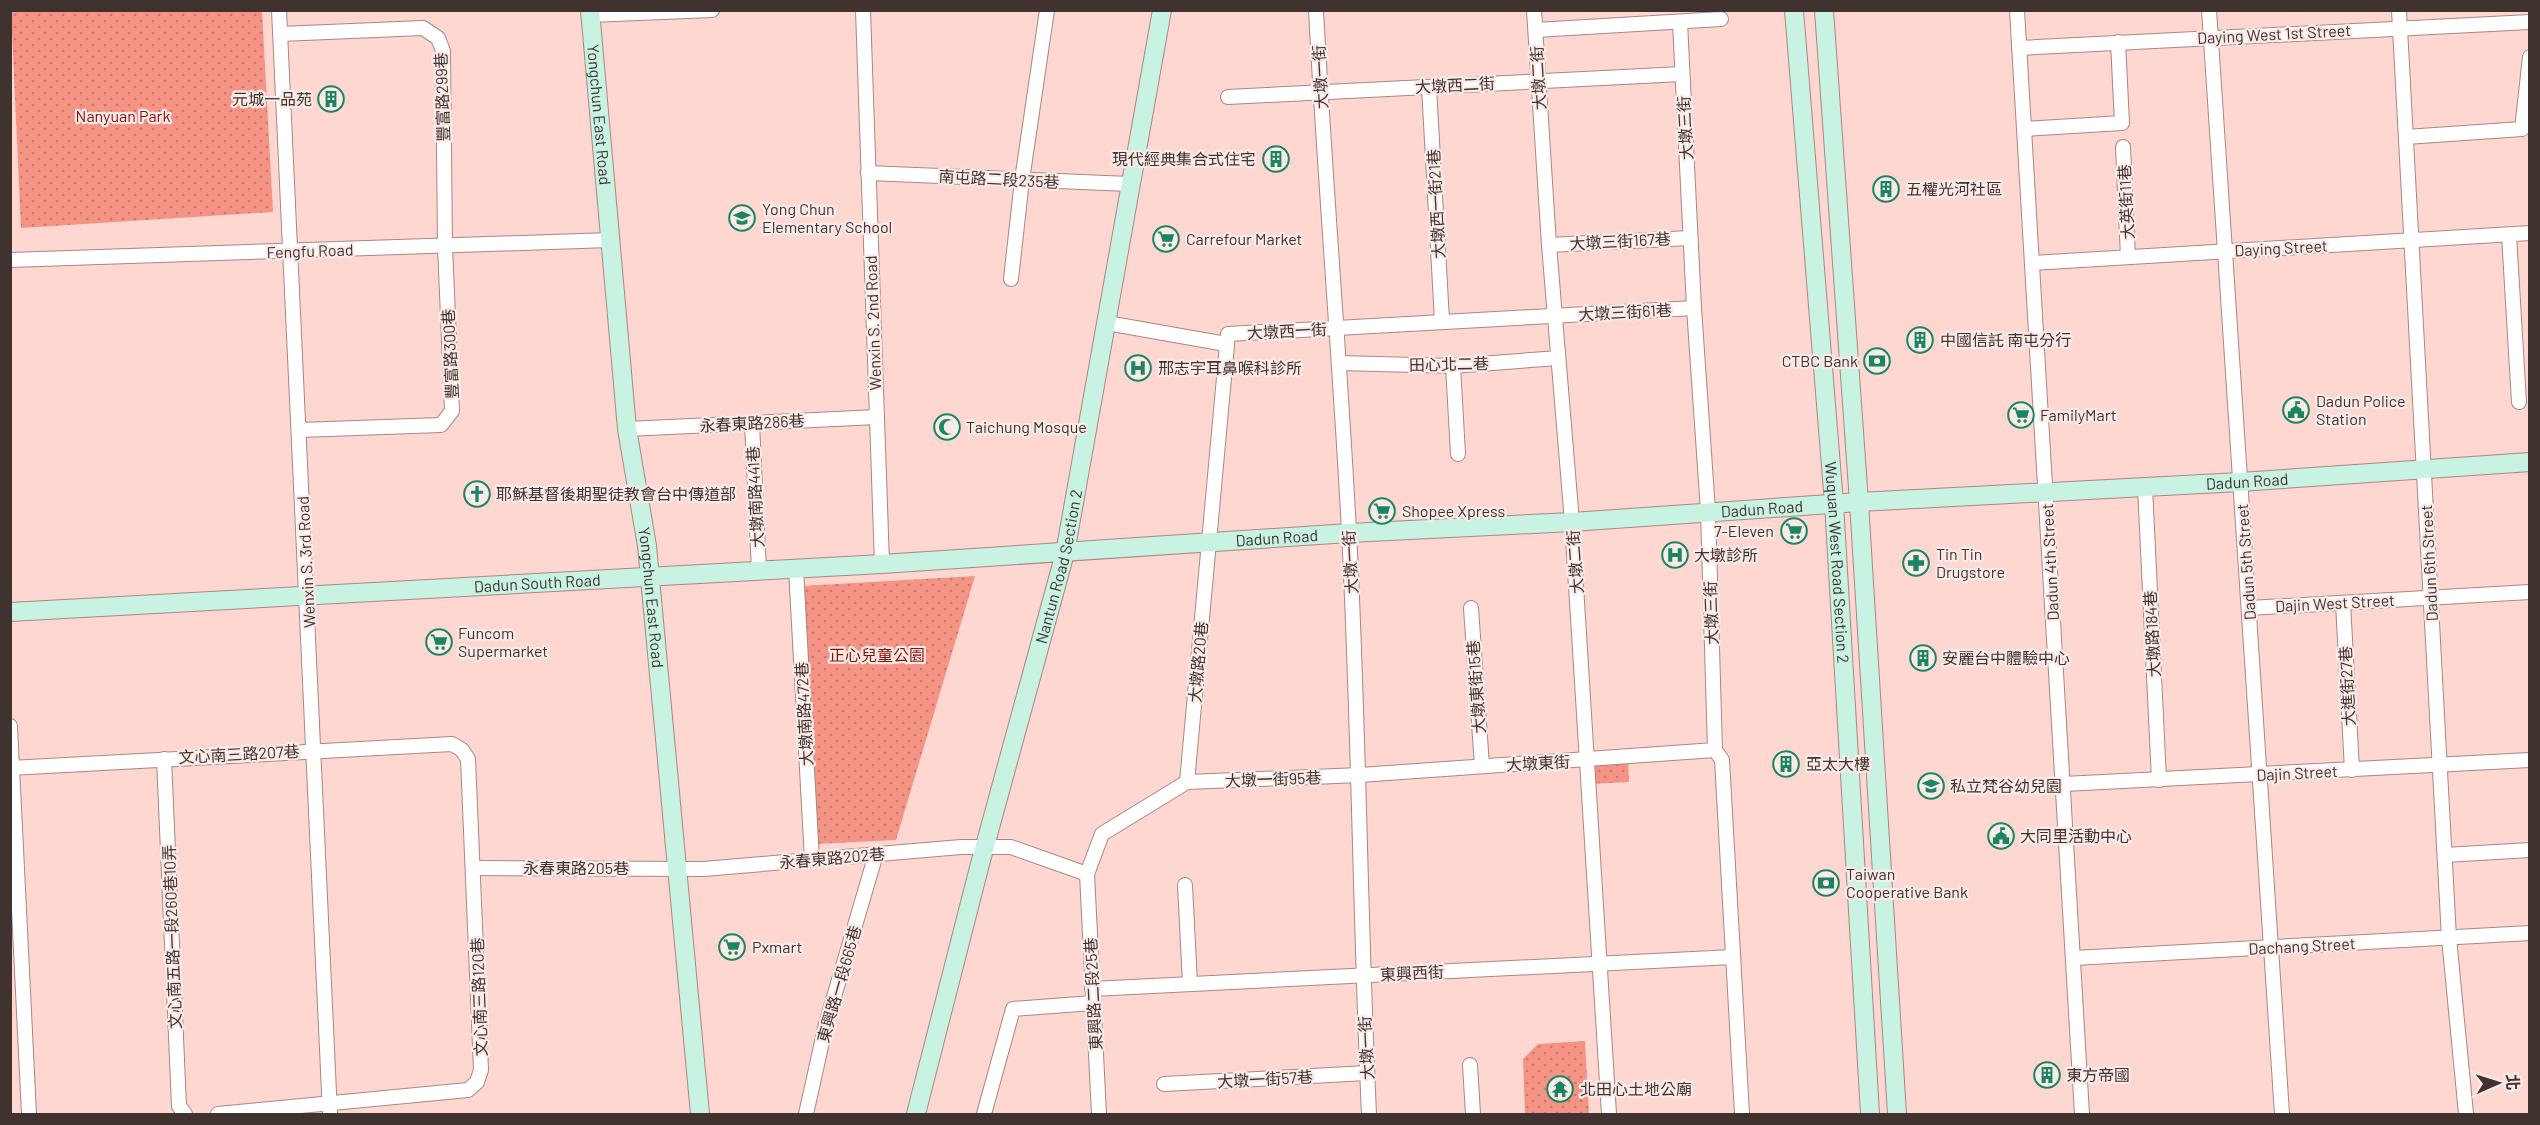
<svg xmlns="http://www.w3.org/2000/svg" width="2540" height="1125" viewBox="0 0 2540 1125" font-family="Barlow,'Noto Sans TC',sans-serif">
	<defs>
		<pattern id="green-dots" width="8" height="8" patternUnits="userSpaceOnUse" patternTransform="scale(1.5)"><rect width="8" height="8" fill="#f59485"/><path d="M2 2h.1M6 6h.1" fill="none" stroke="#c8796d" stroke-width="1.8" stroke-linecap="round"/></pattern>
	</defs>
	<rect width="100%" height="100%" fill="#fdd7d0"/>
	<g fill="url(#green-dots)">
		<path d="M11,11H262L273,212L21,228Z"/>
		<path d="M975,576L896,840L816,844L802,586Z"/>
		<path d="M1628,760L1629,782L1590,784L1589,762Z"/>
		<path d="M1585,1041L1589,1114H1525L1523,1059L1538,1044Z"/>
	</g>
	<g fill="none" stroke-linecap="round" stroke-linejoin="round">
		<g stroke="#aa8781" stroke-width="16">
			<g id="street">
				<path d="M279,10L330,1114"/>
				<path d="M863,10L882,564"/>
				<path d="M1316,10C1325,184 1340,358 1349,532C1359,726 1360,920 1369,1114"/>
				<path d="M1534,10L1549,245L1572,522L1609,1114"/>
				<path d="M2017,10L2082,1114"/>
				<path d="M2209,10L2282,1114"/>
				<path d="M2399,10L2449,938L2466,1114"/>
				<path d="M590,15L712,10"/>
				<path d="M1680,22L1694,308L1708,511L1715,750L1722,760L1742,1114"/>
				<path d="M1536,30L1721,19"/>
				<path d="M280,34L423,28L438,38L443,51L445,246L452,411L441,425L300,430"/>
				<path d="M2019,48L2530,22"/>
				<path d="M1429,87L1442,321"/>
				<path d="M1228,97L1682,74"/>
				<path d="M2024,129L2122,123L2118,42"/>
				<path d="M2406,137L2522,129L2530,57"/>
				<path d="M2123,147L2128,257"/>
				<path d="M868,173L1129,184"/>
				<path d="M2509,235L2519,402"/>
				<path d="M1549,245L1690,238"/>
				<path d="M10,260L610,240"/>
				<path d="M2032,263L2530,233"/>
				<path d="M1011,279L1022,180L1047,10"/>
				<path d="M1107,323L1226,344"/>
				<path d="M1339,363L1453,366L1558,358"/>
				<path d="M1453,366L1458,454"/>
				<path d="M752,423L759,571"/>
				<path d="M627,429L877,417"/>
				<path d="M2145,487L2159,780"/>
				<path d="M796,569L812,860"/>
				<path d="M2343,603L2352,770"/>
				<path d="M1471,608L1482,766"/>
				<path d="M2249,608L2530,592"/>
				<path d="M10,726L29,1114"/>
				<path d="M164,759L179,1106L185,1114"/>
				<path d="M10,768L452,744L462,750L468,759L481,1070L477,1082L468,1090L218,1114"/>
				<path d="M1187,782L1228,334L1694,308"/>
				<path d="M2064,784L2530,760"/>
				<path d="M2445,855L2530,850"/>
				<path d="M474,868L704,869L961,847H1011L1087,874L1102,834L1187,782L1360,775L1715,750"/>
				<path d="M1087,874L1099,1114"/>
				<path d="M1185,885L1190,984"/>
				<path d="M2074,958L2530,933"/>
				<path d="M1092,989L1733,957"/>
				<path d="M1470,1065L1473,1114"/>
				<path d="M1164,1084L1367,1073"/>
				<path d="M806,1114L826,1024L876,854"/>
				<path d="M984,1114L1013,1009L1093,1003"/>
			</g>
		</g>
		<g stroke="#aa8781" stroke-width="20">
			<g id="secondary">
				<path id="s1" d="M590,10L627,429L647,546L700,1114"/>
				<path id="s2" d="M1794,10L1834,503L1870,1114"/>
				<path d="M1824,10L1859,502L1897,1114"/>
				<path id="s3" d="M10,612L882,564L1349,533L1572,522L1859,502L2240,482L2530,462"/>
				<path id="s4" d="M916,1114L980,864L1065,553L1162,10"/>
			</g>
		</g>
		<use href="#street" stroke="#fff" stroke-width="14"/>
		<use href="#secondary" stroke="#c8f2e2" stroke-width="18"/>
	</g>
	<defs>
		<g id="building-ring" transform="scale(1.35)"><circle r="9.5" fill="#faebe8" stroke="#1b8561" stroke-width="1.5"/><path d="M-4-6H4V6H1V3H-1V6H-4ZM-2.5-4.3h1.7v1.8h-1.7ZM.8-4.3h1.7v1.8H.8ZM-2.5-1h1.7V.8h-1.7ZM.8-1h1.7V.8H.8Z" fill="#1b8561"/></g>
		<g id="school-ring" transform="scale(1.35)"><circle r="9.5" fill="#faebe8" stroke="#1b8561" stroke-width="1.5"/><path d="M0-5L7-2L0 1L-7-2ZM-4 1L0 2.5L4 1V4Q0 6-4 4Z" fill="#1b8561"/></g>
		<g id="supermarket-ring" transform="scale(1.35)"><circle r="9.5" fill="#faebe8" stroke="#1b8561" stroke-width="1.5"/><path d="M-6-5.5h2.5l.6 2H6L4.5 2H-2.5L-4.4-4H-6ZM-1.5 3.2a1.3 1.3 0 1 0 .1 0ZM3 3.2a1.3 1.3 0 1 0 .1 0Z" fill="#1b8561"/></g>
		<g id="bank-ring" transform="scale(1.35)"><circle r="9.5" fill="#faebe8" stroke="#1b8561" stroke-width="1.5"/><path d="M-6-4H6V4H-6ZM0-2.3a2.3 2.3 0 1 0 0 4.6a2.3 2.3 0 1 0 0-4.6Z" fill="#1b8561"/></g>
		<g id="hospital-ring" transform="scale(1.35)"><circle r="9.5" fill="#faebe8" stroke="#1b8561" stroke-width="1.5"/><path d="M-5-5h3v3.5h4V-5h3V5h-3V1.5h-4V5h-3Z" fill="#1b8561"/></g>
		<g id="civic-ring" transform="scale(1.35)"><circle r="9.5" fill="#faebe8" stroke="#1b8561" stroke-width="1.5"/><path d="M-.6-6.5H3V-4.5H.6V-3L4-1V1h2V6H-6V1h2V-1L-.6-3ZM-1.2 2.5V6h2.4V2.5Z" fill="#1b8561"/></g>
		<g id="mosque-ring" transform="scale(1.35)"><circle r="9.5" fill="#faebe8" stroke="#1b8561" stroke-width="1.5"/><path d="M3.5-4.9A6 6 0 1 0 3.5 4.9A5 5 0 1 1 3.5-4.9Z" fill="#1b8561"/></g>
		<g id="church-ring" transform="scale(1.35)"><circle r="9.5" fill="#faebe8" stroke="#1b8561" stroke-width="1.5"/><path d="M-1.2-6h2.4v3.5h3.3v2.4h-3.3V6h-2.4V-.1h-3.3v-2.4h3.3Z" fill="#1b8561"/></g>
		<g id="pharmacy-ring" transform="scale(1.35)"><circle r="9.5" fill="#faebe8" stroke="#1b8561" stroke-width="1.5"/><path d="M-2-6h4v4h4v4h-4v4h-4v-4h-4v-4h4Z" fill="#1b8561"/></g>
		<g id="temple-ring" transform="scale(1.35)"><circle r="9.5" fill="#faebe8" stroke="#1b8561" stroke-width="1.5"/><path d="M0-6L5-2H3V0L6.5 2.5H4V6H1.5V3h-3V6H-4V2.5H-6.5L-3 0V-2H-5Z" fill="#1b8561"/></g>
	</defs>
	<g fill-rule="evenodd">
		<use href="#building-ring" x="331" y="99"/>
		<use href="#building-ring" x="1276" y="159"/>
		<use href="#building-ring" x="1886" y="189"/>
		<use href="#school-ring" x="742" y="218"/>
		<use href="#supermarket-ring" x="1166" y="239"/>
		<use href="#building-ring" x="1920" y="340"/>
		<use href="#bank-ring" x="1877" y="361"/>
		<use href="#hospital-ring" x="1138" y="368"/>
		<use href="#civic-ring" x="2296" y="410"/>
		<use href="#supermarket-ring" x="2021" y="415"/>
		<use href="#mosque-ring" x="947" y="427"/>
		<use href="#church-ring" x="477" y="494"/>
		<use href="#supermarket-ring" x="1382" y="511"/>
		<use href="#supermarket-ring" x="1794" y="531"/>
		<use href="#hospital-ring" x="1675" y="555"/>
		<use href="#pharmacy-ring" x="1916" y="563"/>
		<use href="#supermarket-ring" x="439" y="642"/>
		<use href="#building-ring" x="1923" y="658"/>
		<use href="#building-ring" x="1786" y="764"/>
		<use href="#school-ring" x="1931" y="786"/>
		<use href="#civic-ring" x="2001" y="836"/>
		<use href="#bank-ring" x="1826" y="883"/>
		<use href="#supermarket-ring" x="732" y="947"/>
		<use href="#building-ring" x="2047" y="1075"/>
		<use href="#temple-ring" x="1560" y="1089"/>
	</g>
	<g text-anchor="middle" stroke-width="4.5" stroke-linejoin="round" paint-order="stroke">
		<g font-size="16" fill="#40322f" stroke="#faebe8">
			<text transform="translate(2274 34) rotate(-3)" y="6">Daying West 1st Street</text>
			<text transform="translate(1320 77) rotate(-93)" y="6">大墩一街</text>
			<text transform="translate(1538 78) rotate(-93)" y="6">大墩二街</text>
			<text transform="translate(1455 85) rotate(-3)" y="6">大墩西二街</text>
			<text transform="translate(442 97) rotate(-92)" y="6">豐富路299巷</text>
			<text dy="6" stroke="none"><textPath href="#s1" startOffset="105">Yongchun East Road</textPath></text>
			<text transform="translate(1685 128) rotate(-93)" y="6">大墩三街</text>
			<text transform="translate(999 179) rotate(3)" y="6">南屯路二段235巷</text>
			<text transform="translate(2126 202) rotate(-93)" y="6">大英街11巷</text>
			<text transform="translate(1436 204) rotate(-93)" y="6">大墩西一街21巷</text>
			<text transform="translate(1620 241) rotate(-3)" y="6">大墩三街167巷</text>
			<text transform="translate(2281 248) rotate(-3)" y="6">Daying Street</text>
			<text transform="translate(310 251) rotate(-2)" y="6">Fengfu Road</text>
			<text transform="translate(1625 312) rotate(-3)" y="6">大墩三街61巷</text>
			<text transform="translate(873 323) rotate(-92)" y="6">Wenxin S. 2nd Road</text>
			<text transform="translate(1287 331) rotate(-3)" y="6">大墩西一街</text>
			<text transform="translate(450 354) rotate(-93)" y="6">豐富路300巷</text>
			<text transform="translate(1449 364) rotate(-1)" y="6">田心北二巷</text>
			<text transform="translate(752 423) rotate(-3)" y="6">永春東路286巷</text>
			<text dy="6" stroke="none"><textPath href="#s3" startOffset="2241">Dadun Road</textPath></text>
			<text transform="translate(755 497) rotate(-93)" y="6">大墩南路441巷</text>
			<text dy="6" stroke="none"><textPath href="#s3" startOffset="1755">Dadun Road</textPath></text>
			<text dy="6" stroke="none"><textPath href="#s3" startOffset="1269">Dadun Road</textPath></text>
			<text transform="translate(306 562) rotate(-93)" y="6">Wenxin S. 3rd Road</text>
			<text transform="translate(1350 562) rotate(-93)" y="6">大墩一街</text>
			<text transform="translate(1575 562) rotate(-94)" y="6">大墩二街</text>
			<text dy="6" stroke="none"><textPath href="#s2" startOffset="554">Wuquan West Road Section 2</textPath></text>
			<text transform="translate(2050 562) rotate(-93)" y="6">Dadun 4th Street</text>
			<text transform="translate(2246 562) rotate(-94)" y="6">Dadun 5th Street</text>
			<text transform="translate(2429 563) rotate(-93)" y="6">Dadun 6th Street</text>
			<text dy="6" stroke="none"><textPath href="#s4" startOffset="566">Nantun Road Section 2</textPath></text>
			<text dy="6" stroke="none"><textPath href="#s3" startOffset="528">Dadun South Road</textPath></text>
			<text dy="6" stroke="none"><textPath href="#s1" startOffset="591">Yongchun East Road</textPath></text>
			<text transform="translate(2335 603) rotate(-3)" y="6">Dajin West Street</text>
			<text transform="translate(1711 613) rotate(-92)" y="6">大墩三街</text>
			<text transform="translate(2152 634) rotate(-93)" y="6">大墩路184巷</text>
			<text transform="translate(1198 662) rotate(-85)" y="6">大墩路20巷</text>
			<text transform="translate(2347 686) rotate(-93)" y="6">大進街27巷</text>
			<text transform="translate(1476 687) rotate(-94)" y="6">大墩東街15巷</text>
			<text transform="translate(804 714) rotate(-93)" y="6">大墩南路472巷</text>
			<text transform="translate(239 754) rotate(-3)" y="6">文心南三路207巷</text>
			<text transform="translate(1538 763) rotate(-3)" y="6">大墩東街</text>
			<text transform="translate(2297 773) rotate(-3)" y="6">Dajin Street</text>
			<text transform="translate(1273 779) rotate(-2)" y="6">大墩一街95巷</text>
			<text transform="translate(832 858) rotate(-5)" y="6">永春東路202巷</text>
			<text x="576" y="874">永春東路205巷</text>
			<text transform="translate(172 937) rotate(-92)" y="6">文心南五路一段260巷10弄</text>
			<text transform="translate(2302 946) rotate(-3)" y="6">Dachang Street</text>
			<text transform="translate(1412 973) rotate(-3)" y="6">東興西街</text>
			<text transform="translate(839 984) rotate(-74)" y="6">東興路一段665巷</text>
			<text transform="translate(1093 994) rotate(-93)" y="6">東興路二段25巷</text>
			<text transform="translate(479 997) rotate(-92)" y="6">文心南三路120巷</text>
			<text transform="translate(1366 1048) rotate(-93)" y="6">大墩一街</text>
			<text transform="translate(1265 1079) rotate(-3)" y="6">大墩一街57巷</text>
		</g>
		<g font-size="16" fill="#40322f" stroke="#faebe8" text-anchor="start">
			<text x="312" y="105" text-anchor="end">元城一品苑</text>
			<text x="1256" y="165" text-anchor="end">現代經典集合式住宅</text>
			<text x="1906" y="195">五權光河社區</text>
			<text x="762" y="215">Yong Chun<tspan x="762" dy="18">Elementary School</tspan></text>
			<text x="1186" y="245">Carrefour Market</text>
			<text x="1940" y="346">中國信託 南屯分行</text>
			<text x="1858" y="367" text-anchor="end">CTBC Bank</text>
			<text x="1158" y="374">邢志宇耳鼻喉科診所</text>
			<text x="2316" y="407">Dadun Police<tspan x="2316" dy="18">Station</tspan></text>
			<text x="2040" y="421">FamilyMart</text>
			<text x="966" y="433">Taichung Mosque</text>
			<text x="496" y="500">耶穌基督後期聖徒教會台中傳道部</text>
			<text x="1402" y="517">Shopee Xpress</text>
			<text x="1774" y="537" text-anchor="end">7-Eleven</text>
			<text x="1936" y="560">Tin Tin<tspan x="1936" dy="18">Drugstore</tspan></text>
			<text x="1694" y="561">大墩診所</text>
			<text x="458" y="639">Funcom<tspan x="458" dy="18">Supermarket</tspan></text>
			<text x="1942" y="664">安麗台中體驗中心</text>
			<text x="1806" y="770">亞太大樓</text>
			<text x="1950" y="792">私立梵谷幼兒園</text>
			<text x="2020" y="842">大同里活動中心</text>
			<text x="1846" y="880">Taiwan<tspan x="1846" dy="18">Cooperative Bank</tspan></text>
			<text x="752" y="953">Pxmart</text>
			<text x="2066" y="1081">東方帝國</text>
			<text x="1580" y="1095">北田心土地公廟</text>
		</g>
		<g font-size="16" fill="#890f05" stroke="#faebe8">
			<text x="123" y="122">Nanyuan Park</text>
			<text x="877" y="661">正心兒童公園</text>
		</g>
	</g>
	<rect width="2540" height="1125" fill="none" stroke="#40322f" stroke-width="24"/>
	<g transform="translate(2498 1083) rotate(87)" stroke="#faebe8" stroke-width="4.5" paint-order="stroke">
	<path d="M0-4.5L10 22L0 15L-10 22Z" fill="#40322f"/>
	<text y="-9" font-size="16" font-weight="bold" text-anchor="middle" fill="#40322f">北</text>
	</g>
</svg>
